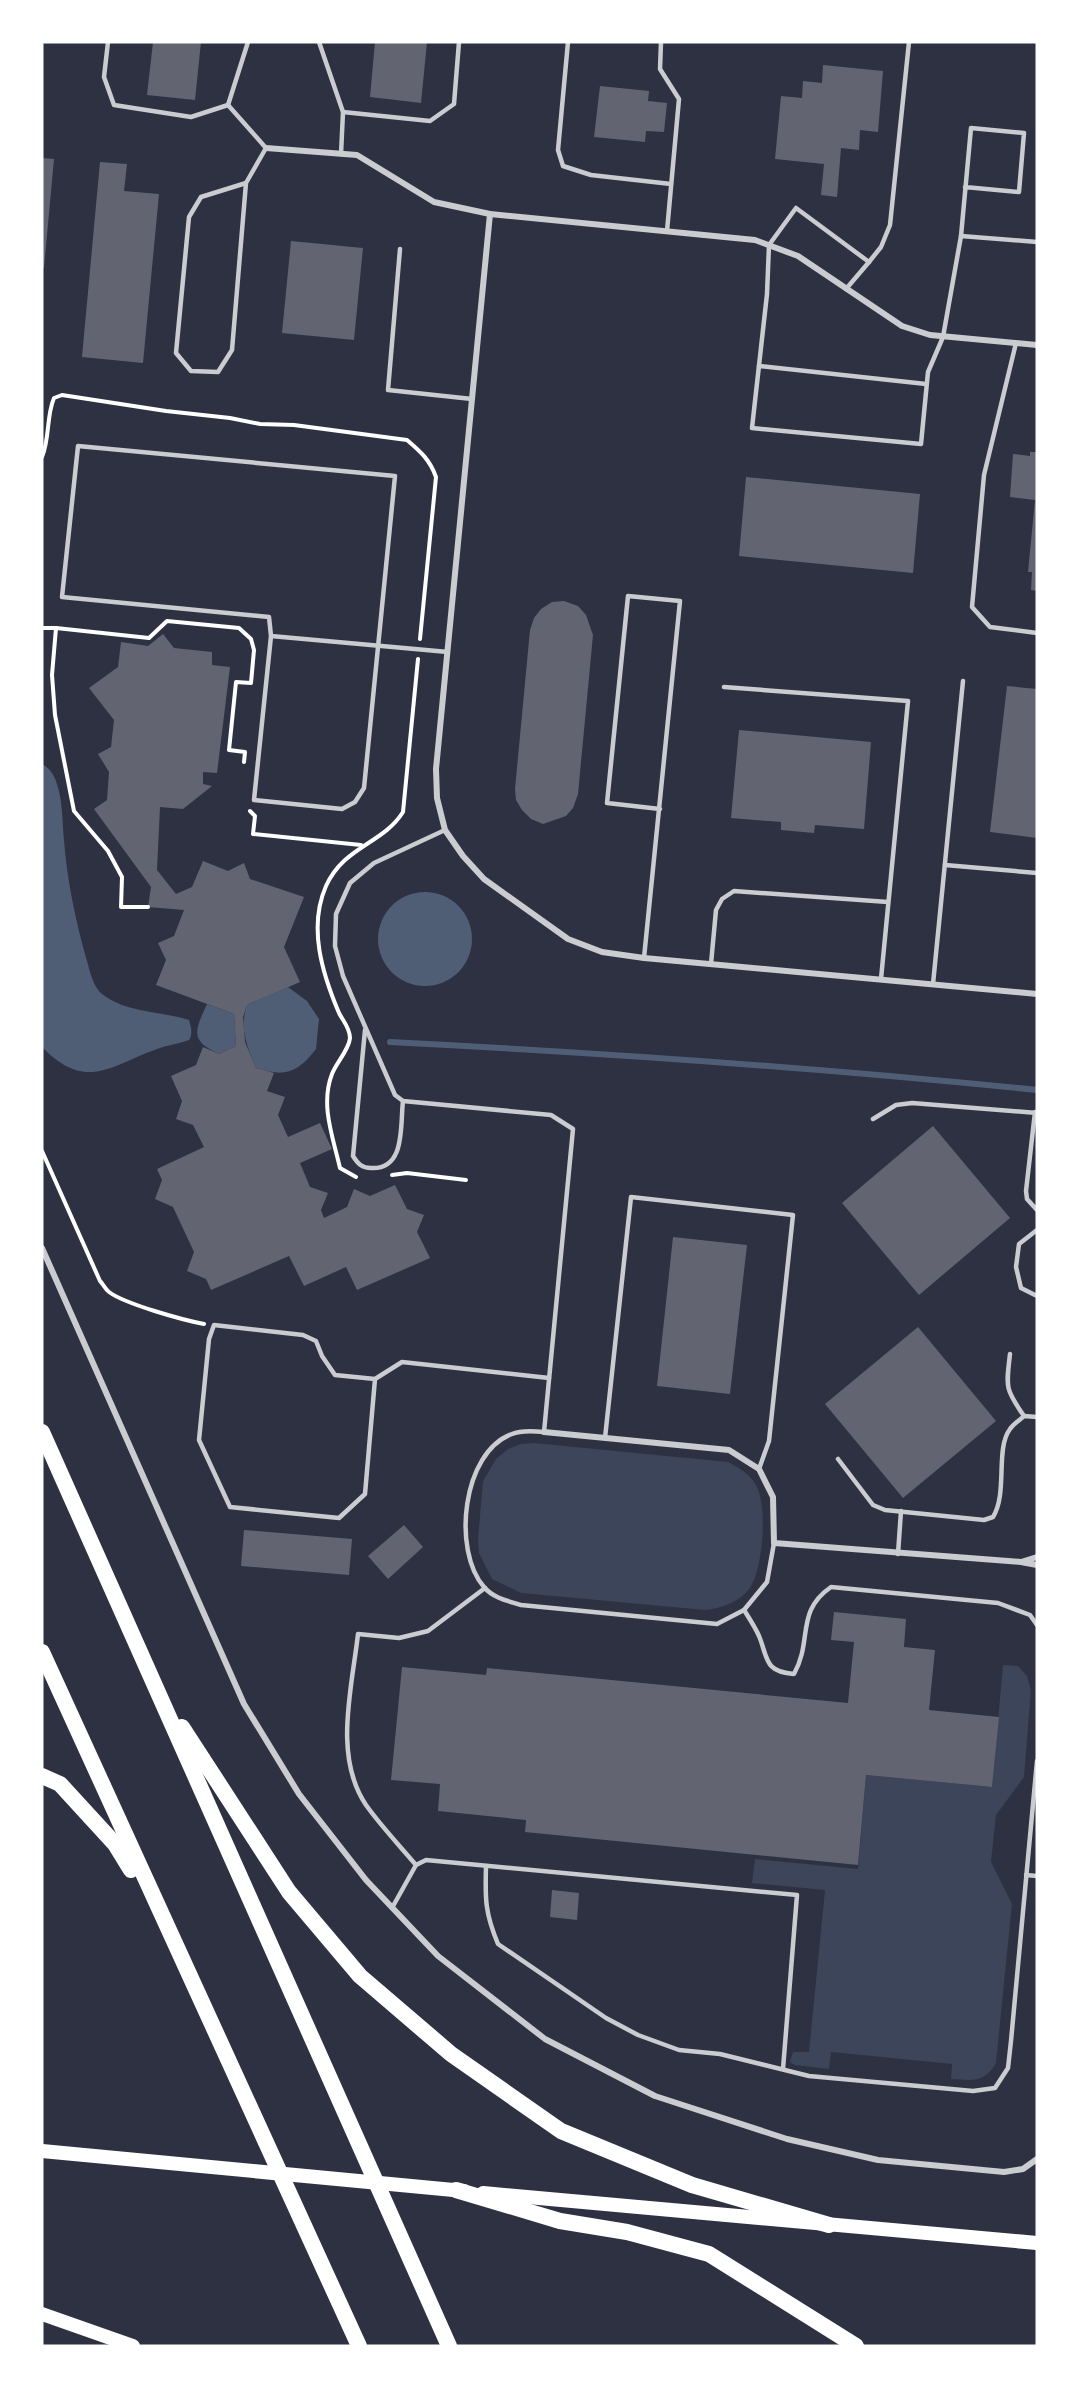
<svg xmlns="http://www.w3.org/2000/svg" width="1079" height="2388" viewBox="0 0 1079 2388" font-family="Cabin,sans-serif">
	<rect width="100%" height="100%" fill="#2d3142"/>
	<g fill="#3c4559">
		<path d="M534,1443L728,1462C739,1468 749,1473 756,1485C768,1505 763,1569 750,1588C740,1602 720,1609 705,1610L521,1593L492,1579L479,1553L478,1539L483,1481L496,1459L508,1449L521,1444Z"/>
		<path d="M1003,1665L1018,1666L1027,1676L1031,1690L1024,1777L996,1815L991,1862L1012,1904L996,2063C984,2084 972,2080 951,2079L952,2064L831,2052L829,2069L795,2065L790,2062L793,2052H809L825,1890L752,1883L755,1859L858,1869L866,1775L992,1787Z"/>
	</g>
	<g fill="#4f5d75">
		<path d="M42,764C49,768 53,773 56,781C63,800 62,820 64,840C67,880 76,923 87,961C90,971 93,987 102,994C126,1013 161,1011 189,1020C191,1027 193,1034 189,1040C179,1044 167,1045 157,1049C110,1066 86,1092 42,1047Z"/>
		<circle cx="425" cy="939" r="47"/>
		<path d="M288,987L307,1001L319,1019L316,1049C297,1074 284,1077 256,1068C247,1046 239,1028 247,1005Z"/>
		<path d="M207,1004L234,1014L236,1046L219,1054C189,1040 195,1031 207,1004Z"/>
	</g>
	<g fill="none" stroke-linecap="round" stroke-linejoin="round">
		<path stroke="#4f5d75" stroke-width="6" d="M390,1042C606,1053 822,1068 1037,1090"/>
	</g>
	<g fill="#626471">
		<path d="M153,42H201L195,100L147,95Z"/>
		<path d="M375,42H427L421,103L370,97Z"/>
		<path d="M823,65L883,71L878,132L860,130L859,150L841,148L837,197L821,195L824,164L775,159L781,96L802,98L803,81L822,83Z"/>
		<path d="M600,86L649,91L648,101L667,103L664,132L646,131L645,142L594,137Z"/>
		<path d="M42,158L54,159L44,268H42Z"/>
		<path d="M100,162L127,164L124,191L159,194L143,363L82,357Z"/>
		<path d="M291,241L363,248L354,340L282,333Z"/>
		<path d="M1030,452H1037V591L1031,590L1032,572H1028L1035,500L1010,497L1013,454L1030,456Z"/>
		<path d="M746,477L920,494L913,573L739,556Z"/>
		<path d="M564,601L578,606L586,615L593,635L578,794L573,808L566,816L543,824L531,819L522,810L516,800L515,789L530,630L534,618L541,609L552,602Z"/>
		<path d="M163,634L174,648L212,652V665L230,667L217,773L203,772V784L212,786L183,809L160,807L157,870L176,894L192,887L203,861L228,871L244,863L250,879L304,897L284,947L300,982L247,1005L243,1017L245,1042L256,1068L274,1073L267,1091L285,1097L278,1115L288,1137L320,1123L332,1149L300,1163L310,1187L328,1193L321,1210L324,1218L347,1207L354,1189L370,1196L395,1185L407,1209L424,1215L417,1232L430,1258L357,1290L346,1267L304,1286L289,1256L211,1290L206,1279L187,1271L194,1252L173,1207L155,1199L162,1180L157,1169L204,1147L193,1125L176,1119L182,1101L171,1076L196,1065L203,1047L219,1054L236,1046L234,1014L156,985L166,960L158,943L174,936L184,910L148,907L151,887L94,809L107,800L109,772L98,754L111,747L114,720L89,688L118,667L121,642L148,646Z"/>
		<path d="M1007,686L1037,689V838L990,832Z"/>
		<path d="M739,730L871,742L864,829L815,825L814,833L781,830V822L731,818Z"/>
		<path d="M933,1126L1010,1218L919,1295L842,1203Z"/>
		<path d="M673,1237L747,1245L730,1394L657,1386Z"/>
		<path d="M918,1327L996,1421L903,1498L825,1404Z"/>
		<path d="M404,1525L423,1547L388,1579L368,1556Z"/>
		<path d="M244,1530L352,1539L349,1575L241,1566Z"/>
		<path d="M834,1612L906,1619L904,1647L935,1650L929,1710L999,1717L992,1787L866,1775L858,1865L525,1832L526,1820L438,1811L440,1784L391,1780L402,1667L486,1675L487,1668L848,1703L854,1642L831,1640Z"/>
		<path d="M552,1890L579,1893L577,1920L550,1917Z"/>
	</g>
	<g fill="none" stroke-linecap="round" stroke-linejoin="round">
		<g stroke="#fff" stroke-width="4">
			<path d="M42,457C50,438 46,417 54,398L62,395L166,411L230,418L260,424L294,425L407,440C421,452 430,460 436,477L420,639"/>
			<path d="M42,628H56"/>
			<path d="M250,811L255,816L253,834L361,845"/>
			<path d="M148,907H121L122,877L108,851L74,811L55,715L52,675L56,628L149,638L167,621L239,628L251,639L254,650L251,683L236,682L229,750L245,752L244,762"/>
			<path d="M42,1151L100,1281C103,1284 105,1289 109,1292C125,1304 183,1320 204,1324"/>
			<path d="M392,1175L407,1173L466,1180"/>
			<path d="M356,1177L340,1168C333,1137 320,1105 332,1074C336,1063 349,1050 350,1038C350,1028 343,1021 339,1013C322,973 308,927 326,886C344,846 383,844 403,812L418,659"/>
		</g>
		<g stroke="#caccd0" stroke-width="4.5">
			<path d="M108,42L104,77L114,105L191,117L228,105"/>
			<path d="M319,42L343,112L341,154"/>
			<path d="M568,42L558,150L563,166L591,175L671,184"/>
			<path d="M661,42L660,69L679,99L667,231"/>
			<path d="M228,105L266,148L246,183L232,350L218,372L191,371L176,353L189,217L201,197L246,183"/>
			<path d="M228,105L248,42"/>
			<path d="M343,112L430,121L454,104L459,42"/>
			<path d="M961,236L1037,242"/>
			<path d="M400,249L388,390L472,399"/>
			<path d="M869,262L881,247L890,225L909,42"/>
			<path d="M846,289L869,262L796,208L769,245L767,294L752,428L921,444L928,372L943,337L961,236L971,128L1024,133L1019,192L965,187"/>
			<path d="M1016,343L984,475L972,607L990,627L1037,633"/>
			<path d="M759,366L926,384"/>
			<path d="M78,446L395,476L364,788L355,802L342,809L254,800L271,636L269,617L62,597Z"/>
			<path d="M271,636L448,652"/>
			<path d="M724,687L908,701L881,979"/>
			<path d="M445,830L374,863L350,883L336,914L335,946L343,976L395,1095L403,1101L551,1115L573,1129L544,1432C535,1431 521,1430 512,1434C462,1452 452,1551 484,1587C493,1598 508,1601 521,1605L717,1624L744,1610L767,1582L774,1543"/>
			<path d="M945,865L1037,873"/>
			<path d="M644,958L680,601L628,596L607,803L660,809"/>
			<path d="M711,964L716,910L722,899L734,891L888,902"/>
			<path d="M933,984L963,681"/>
			<path d="M365,1030L353,1156C358,1164 362,1168 371,1168C406,1170 400,1125 403,1101"/>
			<path d="M1035,1112L1026,1191L1027,1199L1037,1210"/>
			<path d="M873,1119L896,1105L912,1103L1037,1113"/>
			<path d="M1037,1230L1019,1244L1016,1267L1021,1288L1037,1296"/>
			<path d="M1010,1354C1006,1387 1005,1389 1024,1416"/>
			<path d="M375,1379L335,1375L322,1356L316,1341L303,1335L214,1325L209,1339L199,1440L230,1507L339,1518L365,1494L375,1379L402,1362L549,1378"/>
			<path d="M605,1438L631,1197L793,1215L769,1441L759,1469"/>
			<path d="M838,1459L873,1505L885,1510L984,1520L993,1517C1008,1493 995,1449 1010,1429C1013,1424 1020,1420 1024,1416L1037,1417"/>
			<path d="M898,1554L901,1511"/>
			<path d="M744,1610C749,1618 755,1627 759,1636C768,1658 764,1672 794,1674C813,1640 795,1612 831,1587L998,1603L1030,1615L1037,1625"/>
			<path d="M416,1865C399,1845 381,1826 366,1805C333,1756 352,1688 358,1634L399,1638L428,1631L485,1588"/>
			<path d="M486,1866C485,1899 485,1913 498,1944L606,2018L638,2035L679,2050L720,2054L809,2076L973,2091L995,2088L1008,2068L1011,2041L1037,1761"/>
			<path d="M1026,1875L1037,1876"/>
			<path d="M392,1908L416,1865L426,1860L797,1895L783,2069"/>
		</g>
		<g stroke="#caccd0" stroke-width="6">
			<path d="M266,148L357,155L434,202L490,214L755,240L798,256L902,326L930,335L1037,345"/>
			<path d="M490,214L436,769L437,798L445,830L463,856L484,879L568,939L602,952L644,958L1037,994"/>
			<path d="M42,1248L244,1704L299,1794L366,1880L438,1956L545,2039L655,2096L787,2139L878,2160L1004,2172L1023,2169L1037,2159"/>
			<path d="M544,1432L729,1450L759,1469L773,1497L774,1543L1021,1562"/>
			<path d="M1037,1557L1021,1562L1037,1565"/>
		</g>
		<g stroke="#fff" stroke-width="14">
			<path d="M42,2151L464,2191"/>
			<path d="M483,2193L1037,2243"/>
			<path d="M42,2314L133,2346"/>
		</g>
		<g stroke="#fff" stroke-width="16">
			<path d="M42,1432L449,2346"/>
			<path d="M42,1652L359,2346"/>
			<path d="M182,1727L289,1892L360,1976L451,2054L561,2131L692,2185L829,2225"/>
			<path d="M42,1776L60,1784L115,1844L131,1870"/>
			<path d="M456,2190L560,2221L627,2232L709,2254L856,2346"/>
		</g>
	</g>
	<rect width="1079" height="2388" fill="none" stroke="#ffffff" stroke-width="87"/>
</svg>
